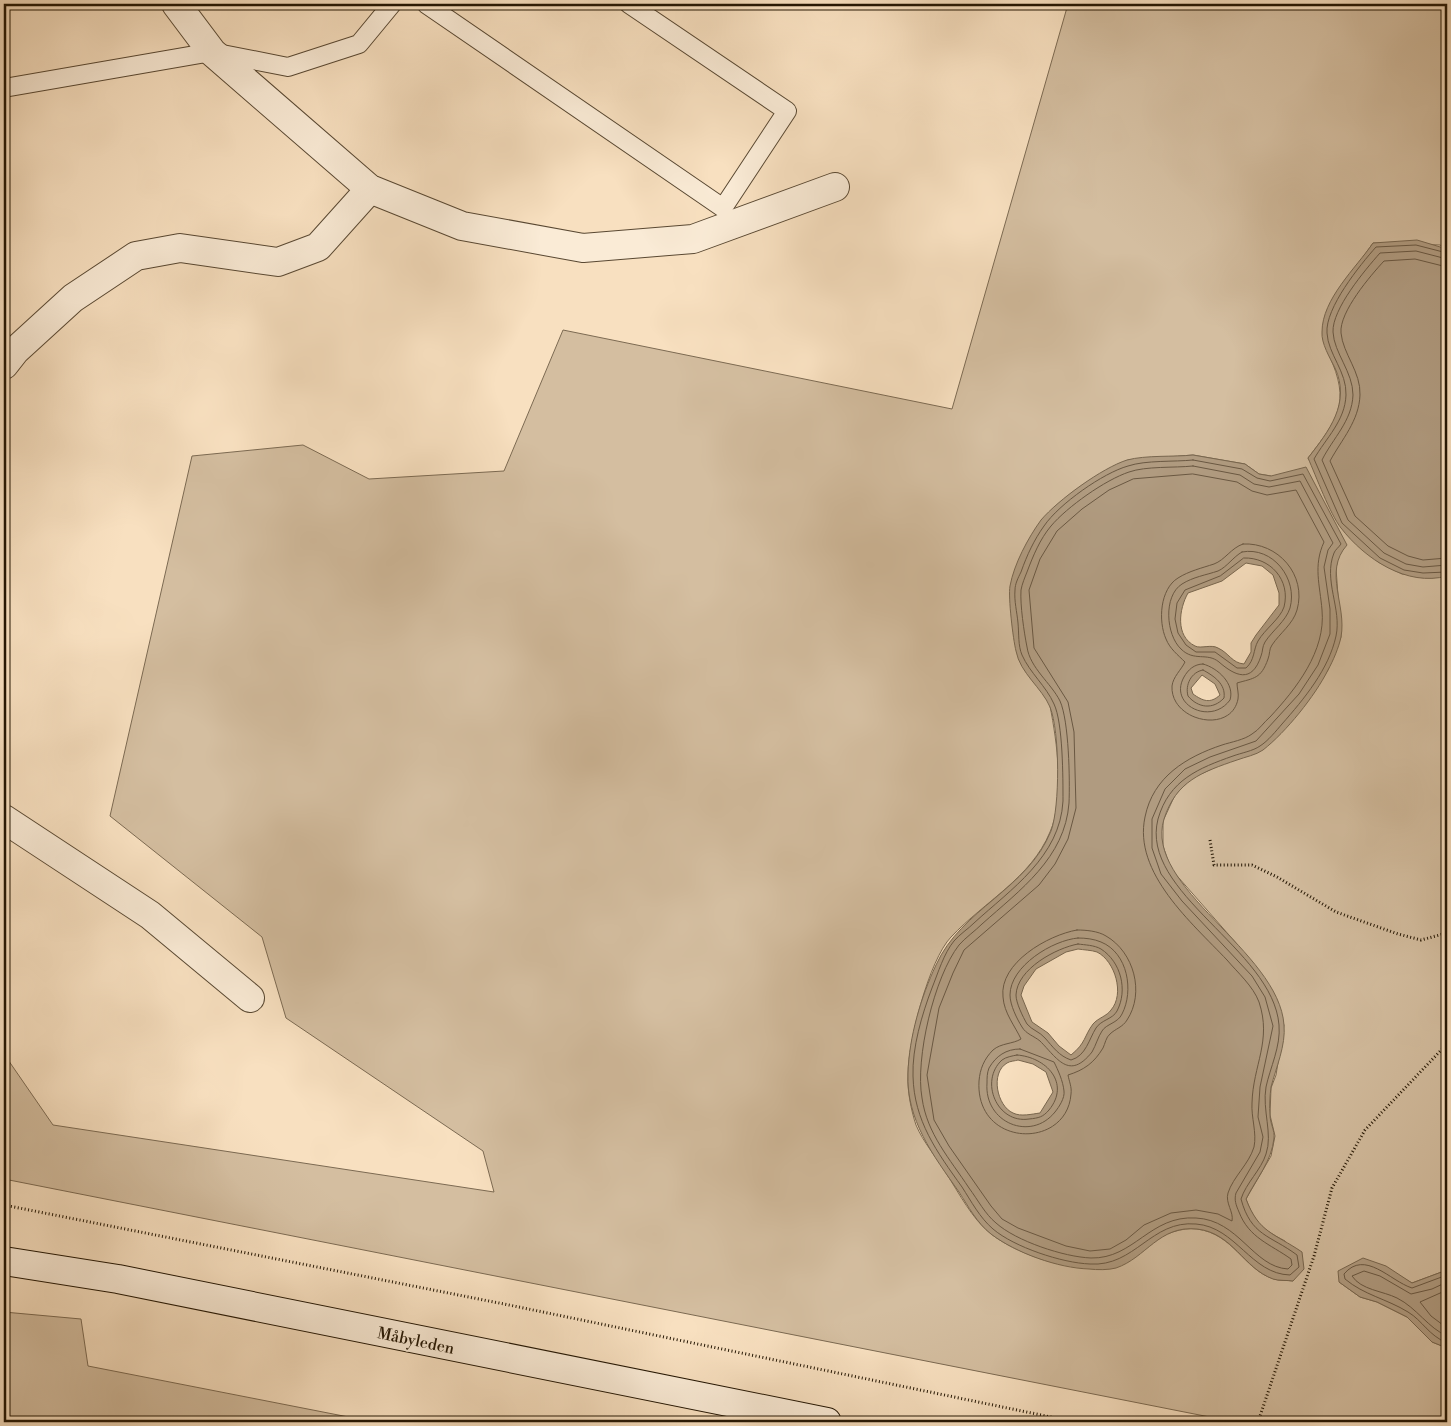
<svg xmlns="http://www.w3.org/2000/svg" width="1451" height="1426" viewBox="0 0 1451 1426" font-family="'Libre Bodoni',serif">
	<rect width="100%" height="100%" fill="#f8e0c0"/>
	<filter id="stains"><feTurbulence type="fractalNoise" baseFrequency=".004" numOctaves="4"/><feColorMatrix values="0 0 0 0 .2 0 0 0 0 .09 0 0 0 0 .02 0 0 0 .5 -.17"/></filter>
	<radialGradient id="worn" r=".72"><stop offset=".6" stop-color="#630" stop-opacity="0"/><stop offset="1" stop-color="#630" stop-opacity=".3"/></radialGradient>
	<g fill="#d4bea0" stroke="#7c6a52" fill-rule="evenodd">
		<path d="M1068,4H1447V249L1440,245L1373,243L1363,257L1329,355C1351,403 1338,419 1308,458L1359,545L1378,562L1402,574L1447,576V1270L1412,1283L1400,1276L1339,1282L1360,1297L1377,1302L1407,1317L1432,1342L1447,1348V1422H1235L4,1179V1054L53,1125L494,1192L483,1151L286,1018L262,937L110,816L192,456L303,445L369,479L504,471L563,330L952,409ZM1193,455L1245,464L1259,474L1271,476L1339,554L1336,568L1341,637L1328,670L1308,700L1214,768L1192,778L1175,795L1163,821V846L1171,869L1236,943L1284,1025L1276,1075L1271,1088L1270,1115L1275,1136L1271,1156L1246,1199C1255,1223 1262,1229 1285,1241L1293,1281C1287,1280 1279,1281 1274,1279C1244,1270 1234,1234 1197,1229C1182,1227 1164,1234 1153,1242C1148,1246 1143,1251 1138,1254C1132,1258 1067,1265 1059,1264C1037,1259 1009,1248 991,1234C972,1219 959,1193 946,1173C937,1158 923,1142 916,1125C911,1110 907,1090 908,1074C908,1042 929,960 951,937C985,901 1031,878 1050,832C1065,798 1057,742 1050,706L1070,494L1100,474L1128,460Z"/>
		<path d="M4,1312L81,1319L88,1366L374,1422H4Z"/>
	</g>
	<g fill="#b09b80" stroke="#78664e" fill-rule="evenodd">
		<path d="M1417,240L1447,249V576C1407,587 1365,559 1341,528C1330,514 1316,476 1308,458C1329,431 1351,403 1335,368C1330,358 1321,343 1322,332C1322,299 1356,268 1373,243Z"/>
		<path d="M1193,455L1245,464L1259,474L1271,476L1306,467L1347,545C1323,572 1347,605 1341,637C1339,647 1333,661 1328,670C1315,696 1286,732 1263,750C1256,755 1245,757 1237,760C1202,772 1176,781 1164,819C1143,887 1279,951 1284,1025C1286,1045 1276,1068 1271,1087C1270,1095 1269,1107 1270,1115C1270,1123 1275,1131 1274,1138C1272,1161 1256,1179 1246,1199C1259,1233 1274,1233 1302,1252L1304,1269L1293,1281C1287,1280 1279,1281 1273,1279C1243,1268 1233,1233 1197,1229C1159,1225 1146,1258 1116,1268C1109,1270 1097,1270 1089,1269C1058,1268 1016,1253 991,1234C977,1223 968,1206 959,1192C933,1155 906,1120 908,1073C909,1037 921,997 936,965C961,909 1028,889 1051,831C1060,807 1060,732 1050,707C1042,688 1020,673 1016,651C1013,639 1008,597 1010,586C1014,564 1028,538 1041,520C1058,500 1102,468 1127,460C1146,455 1174,457 1193,455ZM1246,563L1262,566L1273,575L1279,593V605L1256,635L1251,643V652L1244,664C1232,663 1229,653 1218,648C1211,644 1201,649 1195,646C1175,636 1179,609 1188,593L1222,581ZM1202,675L1215,684L1220,695C1210,704 1203,701 1193,694L1191,688ZM1078,949C1084,950 1091,950 1097,952C1115,961 1125,994 1111,1010C1107,1016 1098,1018 1093,1024C1084,1036 1086,1043 1071,1055L1059,1046L1048,1033L1032,1022L1021,995L1024,986L1036,969L1066,952ZM1018,1060L1033,1064L1046,1072L1053,1092L1040,1113C1032,1114 1021,1117 1013,1113C997,1106 990,1073 1007,1063C1010,1061 1015,1061 1018,1060Z"/>
		<path d="M1363,1258L1386,1266L1412,1283L1447,1270V1348L1432,1342L1407,1317L1377,1302L1360,1297L1339,1282L1338,1271Z"/>
	</g>
	<g fill="none" stroke-linecap="round" stroke-linejoin="round">
		<g stroke="#6a5842" stroke-width="1">
			<path d="M1447,253L1416,245L1376,247C1360,265 1325,308 1327,333C1328,354 1347,372 1346,395C1345,421 1326,438 1314,459L1342,523L1380,558L1404,570L1423,573L1447,572"/>
			<path d="M1447,259L1416,251L1380,253C1365,270 1332,309 1333,332C1334,353 1353,372 1353,395C1352,421 1333,438 1322,460L1348,520L1384,553L1406,564L1423,567L1447,565"/>
			<path d="M1447,267L1415,259L1384,261C1371,275 1339,312 1341,333C1343,354 1361,372 1360,395C1359,421 1342,439 1330,461L1355,516L1388,546L1408,556L1423,560L1447,558"/>
			<path d="M1193,460L1242,469L1257,478L1270,481L1303,474L1341,544C1339,547 1335,550 1334,553C1323,580 1342,609 1336,636C1329,669 1304,699 1282,724C1276,731 1268,741 1260,746C1253,751 1241,753 1233,756C1199,768 1169,780 1158,819C1139,893 1273,949 1279,1025C1281,1046 1270,1068 1266,1087C1262,1110 1273,1134 1266,1154C1261,1170 1246,1183 1241,1199C1251,1236 1270,1235 1297,1255L1299,1267L1290,1275C1251,1274 1236,1227 1196,1224C1151,1220 1135,1267 1090,1264C1062,1263 1014,1247 993,1229C980,1218 971,1201 962,1187C937,1152 914,1121 913,1076C912,1048 922,1014 932,988C938,973 944,953 954,941C960,934 968,929 974,923C1011,889 1060,857 1063,801C1063,778 1063,723 1054,704C1046,686 1030,673 1022,655C1018,646 1019,633 1018,623C1017,612 1014,601 1015,590C1015,584 1018,578 1021,572C1027,555 1034,540 1044,526C1059,504 1103,473 1128,466C1146,460 1174,462 1193,460Z"/>
			<path d="M1193,466L1240,475L1254,484L1269,487L1300,481L1333,543L1328,550L1324,567L1330,609V634L1318,665L1299,694L1256,741L1210,757L1185,769L1165,789L1152,819V848L1161,874L1182,901L1252,976L1265,997L1273,1026L1260,1087L1258,1117L1263,1137L1260,1152L1236,1193C1234,1200 1236,1205 1239,1212C1249,1238 1270,1244 1291,1259L1292,1265L1288,1269C1253,1267 1239,1220 1196,1218C1150,1215 1134,1259 1091,1258C1064,1257 1016,1241 996,1223C985,1214 978,1200 969,1188C950,1159 927,1134 922,1098C915,1059 934,977 959,945C965,938 975,931 982,924C1020,890 1065,858 1069,803C1070,780 1069,721 1060,701C1051,683 1030,668 1027,647C1024,632 1020,605 1021,590C1022,584 1025,577 1027,572C1033,556 1040,539 1051,526C1067,507 1105,480 1129,472C1146,466 1174,468 1193,466Z"/>
			<path d="M1193,474L1237,482L1252,491L1267,495L1296,490L1324,542C1313,566 1320,585 1322,610C1326,651 1296,689 1270,717C1264,722 1259,730 1252,734C1244,740 1231,742 1222,745C1186,757 1153,777 1145,817C1133,873 1192,923 1227,960C1238,973 1253,986 1259,1002C1272,1041 1253,1065 1252,1103C1251,1117 1257,1133 1254,1147C1249,1164 1233,1177 1228,1193C1225,1203 1234,1212 1232,1221L1218,1214L1196,1210L1171,1213L1144,1225L1126,1240L1110,1249L1090,1251L1066,1246L1018,1228L1002,1219L991,1206L949,1146L934,1120L927,1075L939,1008L953,973L964,950L1039,885L1055,864L1068,839L1076,808L1074,732L1068,702L1034,648L1029,590L1040,559L1057,531L1082,509L1109,490L1133,479Z"/>
			<path d="M1243,544C1278,542 1307,575 1297,610C1293,624 1280,633 1272,645C1269,649 1270,654 1268,659C1261,679 1254,678 1237,683C1237,688 1239,694 1238,699C1231,735 1170,721 1172,686C1173,677 1181,670 1185,662C1178,655 1170,649 1166,639C1158,621 1160,589 1178,578C1189,571 1202,568 1214,564C1225,560 1231,548 1243,544Z"/>
			<path d="M1242,552C1273,546 1298,579 1290,608C1286,621 1272,631 1265,642C1262,647 1263,651 1261,656C1252,684 1235,676 1219,662C1207,652 1194,662 1181,649C1166,635 1163,596 1182,584C1193,577 1206,575 1218,571C1227,567 1233,557 1242,552Z"/>
			<path d="M1244,558C1270,557 1291,580 1284,607C1280,619 1265,629 1258,641C1253,650 1255,660 1246,668H1237L1215,652H1196L1186,645L1178,633L1175,619L1177,603L1185,590L1220,576Z"/>
			<path d="M1203,664C1218,668 1235,684 1230,700C1211,726 1168,705 1184,677C1188,670 1194,664 1203,664Z"/>
			<path d="M1203,670C1214,676 1226,684 1224,698C1213,710 1198,708 1188,696C1185,685 1191,672 1203,670Z"/>
			<path d="M1077,930C1086,930 1098,931 1106,936C1134,952 1145,993 1127,1020C1123,1027 1115,1029 1110,1034C1106,1037 1105,1044 1103,1048C1094,1063 1084,1070 1068,1075C1069,1081 1072,1087 1071,1094C1067,1150 975,1148 979,1081C980,1069 984,1059 993,1050C1001,1043 1013,1044 1021,1039C1015,1026 1004,1013 1003,997C999,963 1048,935 1077,930Z"/>
			<path d="M1078,938C1086,938 1094,939 1101,942C1128,953 1134,991 1122,1014C1118,1023 1106,1024 1102,1031C1098,1037 1096,1045 1092,1052C1069,1081 1057,1058 1040,1041C1034,1036 1026,1034 1022,1027C1017,1019 1010,1005 1010,995C1010,966 1053,940 1078,938Z"/>
			<path d="M1078,944C1085,945 1094,945 1101,949C1121,962 1128,990 1117,1011C1113,1019 1101,1020 1096,1028C1089,1039 1086,1056 1071,1060C1059,1056 1053,1047 1045,1038C1040,1032 1032,1030 1027,1024C1023,1017 1016,1003 1016,995C1017,969 1056,948 1078,944Z"/>
			<path d="M1020,1049L1054,1062C1058,1070 1063,1081 1064,1091C1065,1098 1059,1107 1055,1112C1031,1142 984,1123 987,1083C987,1078 987,1073 989,1068C996,1056 1006,1049 1020,1049Z"/>
			<path d="M1017,1055C1046,1057 1071,1083 1049,1110C1043,1117 1039,1118 1029,1119C997,1124 979,1081 1002,1060C1006,1057 1012,1056 1017,1055Z"/>
			<path d="M1447,1275L1412,1288C1390,1281 1365,1249 1344,1274L1345,1279C1364,1295 1387,1299 1408,1312C1423,1321 1428,1335 1447,1343"/>
			<path d="M1447,1282L1432,1289L1411,1294L1380,1276L1364,1271L1352,1276C1361,1290 1383,1291 1397,1298C1417,1308 1428,1328 1447,1336"/>
			<path d="M1447,1290L1420,1302L1431,1316L1447,1328"/>
		</g>
		<g stroke="#594832" stroke-width="20">
			<g id="lane">
				<path d="M426,4L723,208L787,111L629,4"/>
				<path d="M4,88L212,52L288,67L359,44L392,4"/>
			</g>
		</g>
		<g stroke="#594832" stroke-width="30">
			<g id="street">
				<path d="M176,4L212,52L370,189L462,226L583,248L693,239L835,187"/>
				<path d="M4,365L15,351L73,298L136,256L180,248L278,262L318,247L370,189"/>
				<path d="M4,819L150,915L250,998"/>
			</g>
		</g>
		<g stroke="#241603" stroke-width="30">
			<path id="secondary" d="M4,1261L118,1279L827,1422"/>
		</g>
		<g stroke="#241603" stroke-width="3" stroke-dasharray="1 2.5" stroke-linecap="butt">
			<path d="M1210,840L1214,865H1252L1277,877L1336,912L1398,934L1421,940L1447,933"/>
			<path d="M4,1205L509,1305L1075,1422"/>
			<path d="M1258,1422L1314,1256L1332,1188L1365,1130L1447,1044"/>
		</g>
		<use href="#lane" stroke="#faebd6" stroke-width="18"/>
		<use href="#street" stroke="#faebd6" stroke-width="28"/>
		<use href="#secondary" stroke="#faebd6" stroke-width="28"/>
	</g>
	<g text-anchor="middle" stroke-width="4" stroke-linejoin="round" paint-order="stroke">
		<g font-size="16" fill="#241603" stroke="#faebd6">
			<text transform="translate(416 1340) rotate(12)" y="6">Måbyleden</text>
		</g>
	</g>
	<rect width="1451" height="1426" fill="none" stroke="#f8e0c0" stroke-width="20"/>
	<rect x="5" y="5" width="1441" height="1416" fill="none" stroke="#241603" stroke-width="2.5"/>
	<rect x="10" y="10" width="1431" height="1406" fill="none" stroke="#241603"/>
	<rect width="100%" height="100%" filter="url(#stains)"/>
	<rect width="100%" height="100%" fill="url(#worn)"/>
</svg>
